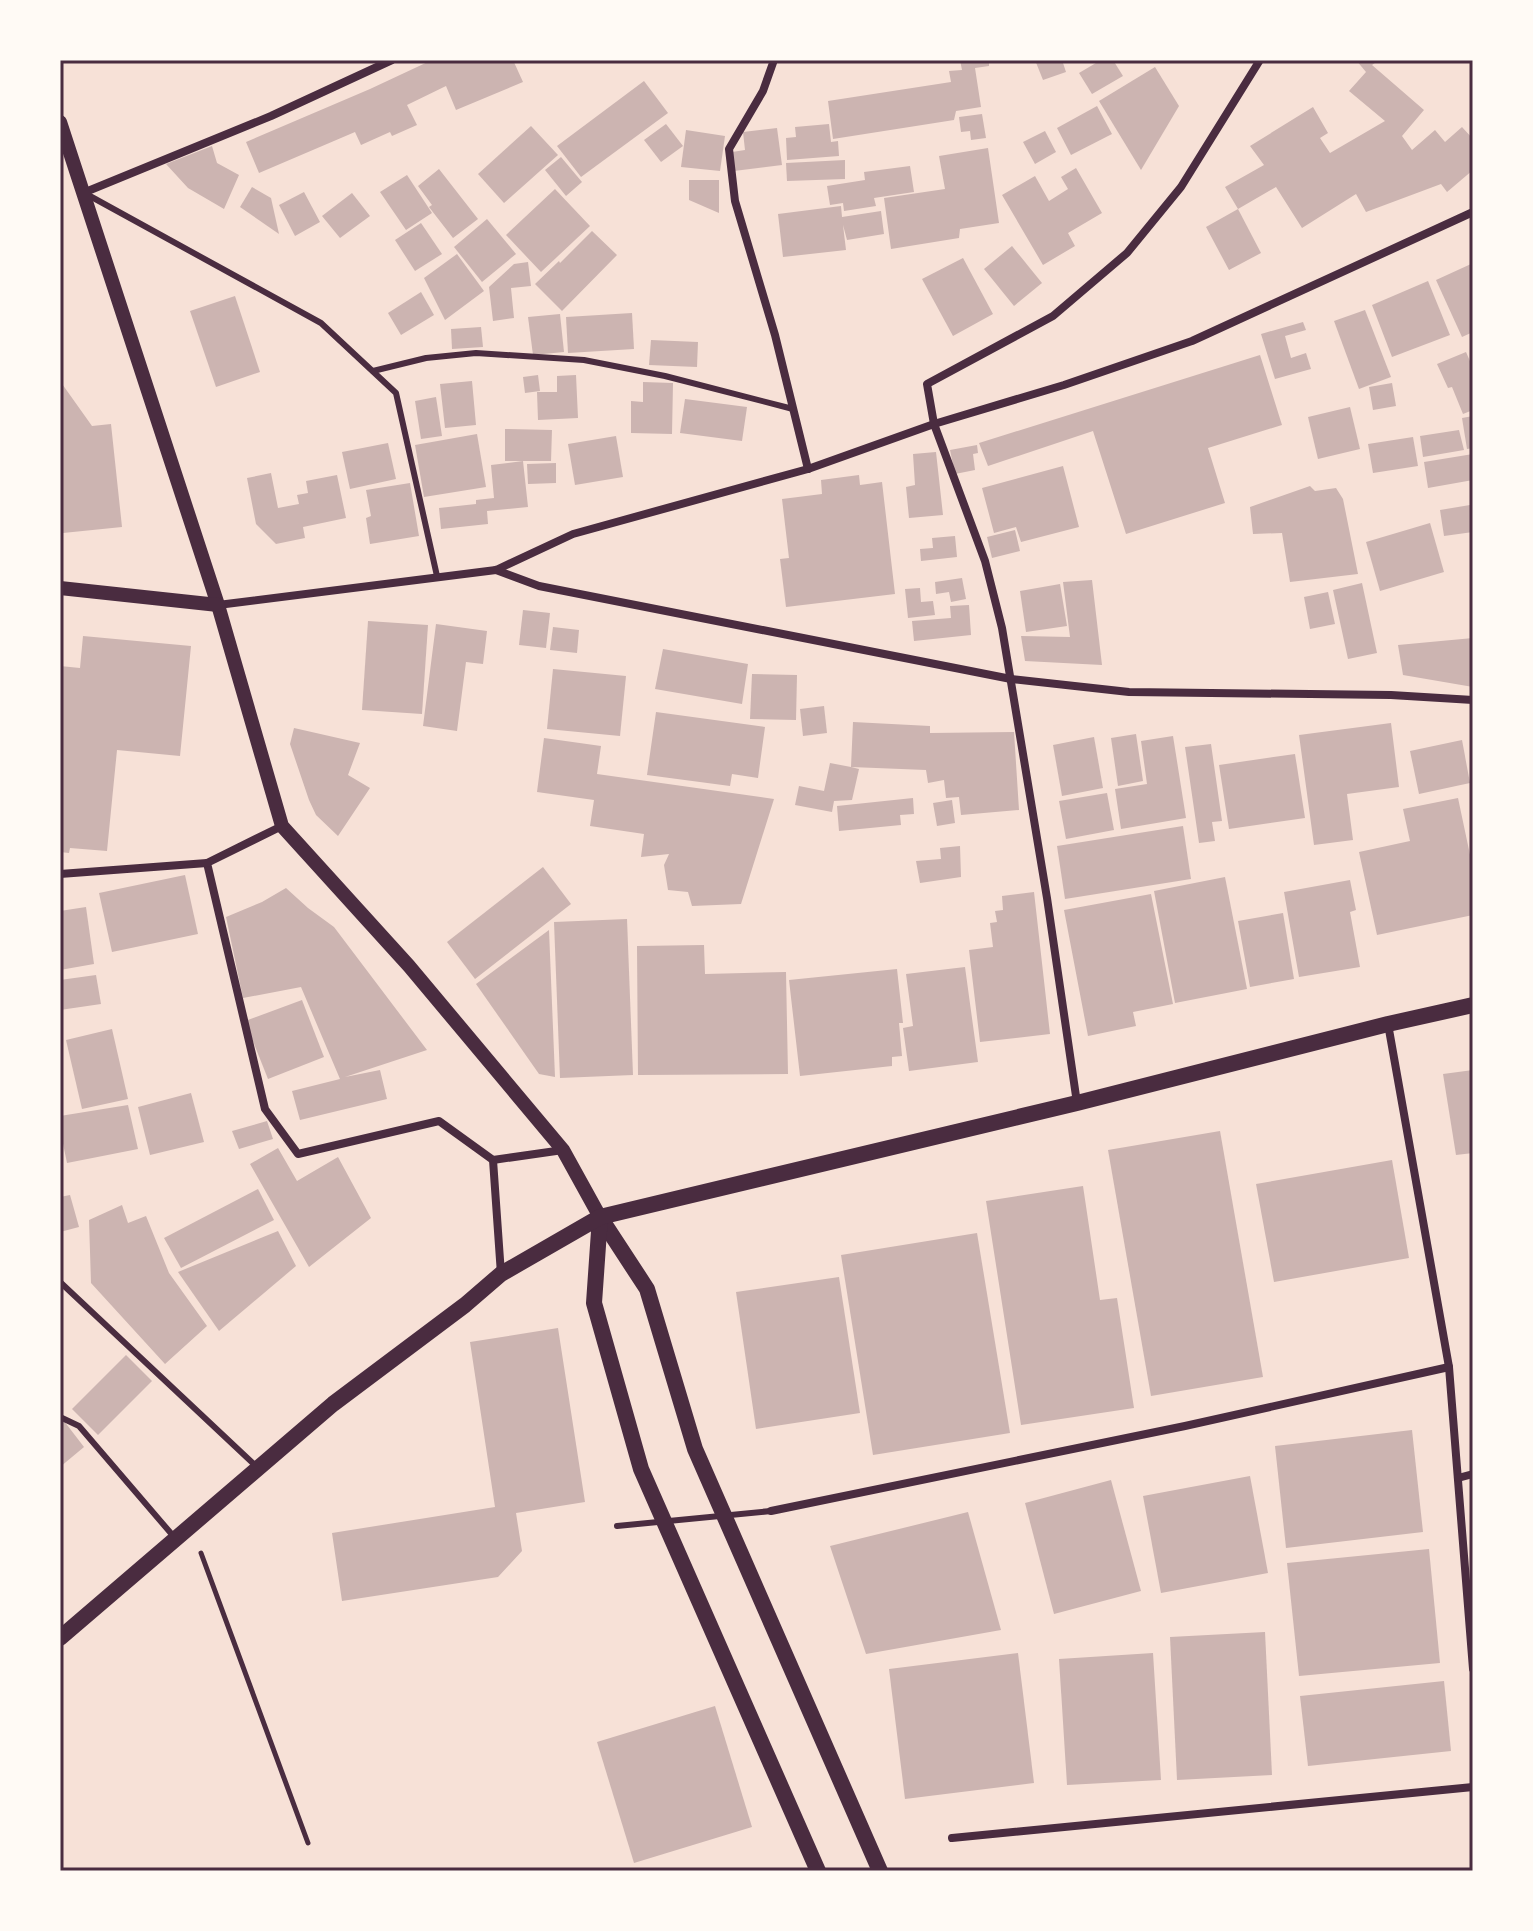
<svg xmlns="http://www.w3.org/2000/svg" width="1533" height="1931" viewBox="0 0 1533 1931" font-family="'Nunito Sans',sans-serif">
	<rect width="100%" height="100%" fill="#f7e1d7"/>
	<g fill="#ccb4b1">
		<path d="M432,60H468V62L473,60H513L523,82L456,110L446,86L407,105L417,125L392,136L390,132L361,145L355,132L259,173L246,142L370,89Z"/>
		<path d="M960,60H989V66L975,68L981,107L956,111L954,120L833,139L828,101L951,82L949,71L962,70Z"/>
		<path d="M1035,60H1062L1066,72L1043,80Z"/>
		<path d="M1101,60H1113L1123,76L1092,94L1079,73Z"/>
		<path d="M1356,60H1379L1372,65L1424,110L1402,136L1412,150L1435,130L1445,142L1462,127L1473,139V170L1447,192L1441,184L1366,212L1356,194L1302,228L1276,187L1238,209L1225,187L1264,165L1250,146L1313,107L1328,133L1320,138L1330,153L1385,121L1349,91L1366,72Z"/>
		<path d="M1155,67L1179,106L1141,170L1099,101Z"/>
		<path d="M644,81L668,113L581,177L557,146Z"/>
		<path d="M1097,106L1112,134L1071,155L1057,128Z"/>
		<path d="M982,114L986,138L971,140L970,131L961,132L959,117Z"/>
		<path d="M666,124L683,146L661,162L644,140Z"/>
		<path d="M829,124L831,142L838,141L839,156L787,160L786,138L796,137L795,127Z"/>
		<path d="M531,126L558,155L504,203L478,174Z"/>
		<path d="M777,128L782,165L734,171L732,152L745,150L743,132Z"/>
		<path d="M686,130L725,136L720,171L681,167Z"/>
		<path d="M1045,131L1056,152L1035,164L1023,142Z"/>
		<path d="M212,146L217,163L239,175L224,209L188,188L166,164Z"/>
		<path d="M988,148L999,223L960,229L959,238L891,249L884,198L945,189L939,156Z"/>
		<path d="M561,157L582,182L566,196L545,170Z"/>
		<path d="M845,160V179L787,181L786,163Z"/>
		<path d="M910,166L914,192L874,198L876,206L844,211L843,203L830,205L827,186L865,180L864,172Z"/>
		<path d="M1076,168L1102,213L1068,233L1075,246L1043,265L1002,195L1035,176L1049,201L1068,189L1061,177Z"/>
		<path d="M439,169L478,219L453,238L429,207L432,205L418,186Z"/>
		<path d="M407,175L432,213L406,230L380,192Z"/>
		<path d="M689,180H719V213L689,200Z"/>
		<path d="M252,187L271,198L279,234L240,207Z"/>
		<path d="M555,189L590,226L541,272L506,235Z"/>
		<path d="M304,192L320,222L295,236L279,205Z"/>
		<path d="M352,193L370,216L340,238L322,216Z"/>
		<path d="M841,206L842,217L881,211L884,234L847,240L843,225L846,250L783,257L778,214Z"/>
		<path d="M1238,209L1261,253L1229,270L1206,227Z"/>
		<path d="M487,219L516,254L482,282L454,247Z"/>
		<path d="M421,223L442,254L415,271L395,240Z"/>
		<path d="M592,231L617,255L562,311L535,284L559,261L560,263Z"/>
		<path d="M1012,246L1042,283L1014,306L984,269Z"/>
		<path d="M457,254L484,291L445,320L424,278Z"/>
		<path d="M963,258L993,314L953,336L922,279Z"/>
		<path d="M528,262L531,286L511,288L514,318L493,321L489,287L514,264Z"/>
		<path d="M1471,264L1473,267V332L1462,337L1436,280Z"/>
		<path d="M1428,281L1450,335L1392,357L1372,305Z"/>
		<path d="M421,292L434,315L401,335L388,313Z"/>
		<path d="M235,296L260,372L216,387L190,311Z"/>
		<path d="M1365,310L1391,377L1359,389L1334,321Z"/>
		<path d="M632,313L634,349L568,353L566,317Z"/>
		<path d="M560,314L564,352L533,355L528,317Z"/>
		<path d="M1303,322L1306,330L1285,336L1291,358L1306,353L1311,369L1275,379L1261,334Z"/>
		<path d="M481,327L483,347L452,349L451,329Z"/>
		<path d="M651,340L698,342L697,367L649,365Z"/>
		<path d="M1466,352L1473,368V410L1463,414L1452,387L1448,388L1437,364Z"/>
		<path d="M1260,355L1282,425L1208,448L1225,503L1126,534L1093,431L988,466L979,443Z"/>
		<path d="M538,375L540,391L525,393L523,377Z"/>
		<path d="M576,375L578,418L538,420L537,392H557V376Z"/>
		<path d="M60,381L92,426L111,424L122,527L63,533L60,514Z"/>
		<path d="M472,381L476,425L445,428L440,384Z"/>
		<path d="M643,382L673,383L672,434L631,433V401L643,402Z"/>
		<path d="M1392,383L1396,406L1373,410L1369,387Z"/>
		<path d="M436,397L442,436L421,439L415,401Z"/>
		<path d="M685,399L747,407L742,441L680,433Z"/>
		<path d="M1350,407L1360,449L1318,459L1308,417Z"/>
		<path d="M1473,416V448L1467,449L1462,418Z"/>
		<path d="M505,429L552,430L551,461H505Z"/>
		<path d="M1459,430L1464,450L1423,457L1420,436Z"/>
		<path d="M477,434L486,487L424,497L415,445Z"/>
		<path d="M616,436L623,477L575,485L568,444Z"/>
		<path d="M1413,437L1418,466L1373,473L1368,444Z"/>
		<path d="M388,443L396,479L350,489L342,452Z"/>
		<path d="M977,445L978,453L973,454L975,470L955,474L950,450Z"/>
		<path d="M936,452L943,515L909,518L906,487L915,485L913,454Z"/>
		<path d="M1473,454V480L1428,488L1424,462Z"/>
		<path d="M523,461L528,507L487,511L488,524L441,529L439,508L476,504V500L494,498L491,465Z"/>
		<path d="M556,463V483L528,484L527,464Z"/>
		<path d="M1063,466L1079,527L1021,542L1016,527L994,533L982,488Z"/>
		<path d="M271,473L278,508L299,504L297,495L308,493L306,481L337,475L346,518L303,527L305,538L276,544L256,524L247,478Z"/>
		<path d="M859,475L860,485L882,482L895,594L786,607L780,559L789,558L782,499L822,494L821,480Z"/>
		<path d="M410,483L419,536L370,544L366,518L371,516L366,490Z"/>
		<path d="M1310,486L1315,491L1336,488L1343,499L1358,574L1290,582L1282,533L1253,534L1250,507Z"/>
		<path d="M1470,505L1473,532L1444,536L1440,510Z"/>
		<path d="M1430,523L1444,572L1380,591L1366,542Z"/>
		<path d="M1015,530L1020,551L992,558L987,537Z"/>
		<path d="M955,536L957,557L921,561L920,549L933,548L932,538Z"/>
		<path d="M962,578L966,599L951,602L949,592L936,594L935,582Z"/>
		<path d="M1092,580L1102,665L1025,661L1021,636L1070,637L1063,582Z"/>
		<path d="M1362,583L1377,653L1348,659L1333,590Z"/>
		<path d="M1060,584L1067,626L1026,632L1020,591Z"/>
		<path d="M920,588L921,602L933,601L935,615L908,618L905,589Z"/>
		<path d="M1328,592L1335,624L1310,629L1304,597Z"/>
		<path d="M969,605L971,635L914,641L912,621L951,618L950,606Z"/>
		<path d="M523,610L550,613L546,648L519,645Z"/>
		<path d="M368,621L428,625L422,714L362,710Z"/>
		<path d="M436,624L487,631L483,664L466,662L457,731L423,726Z"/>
		<path d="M553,627L579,630L577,653L550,650Z"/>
		<path d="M83,636L191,646L180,756L117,750L107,851L70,848L69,853L60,852V666L80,668Z"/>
		<path d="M1473,638V687L1403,675L1398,645Z"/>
		<path d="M663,649L748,664L742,704L655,689Z"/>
		<path d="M553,669L626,676L620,736L547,729Z"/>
		<path d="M752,674L797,675L796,720L750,719Z"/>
		<path d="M824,706L827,733L803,736L800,709Z"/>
		<path d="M656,712L765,727L758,778L732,774L730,786L647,775Z"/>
		<path d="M853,722L930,726V733L1014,732L1019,810L961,815L959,797L946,798L944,780L928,783L926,770L851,767L859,769L852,800L834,801L832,812L795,805L799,786L824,791L830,763L851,767Z"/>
		<path d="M1391,723L1399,787L1347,794L1353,840L1314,845L1299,735Z"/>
		<path d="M294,728L360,743L348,775L370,788L338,836L316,815L309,800L290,744Z"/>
		<path d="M1136,734L1143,781L1118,786L1111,738Z"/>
		<path d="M1173,736L1186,818L1121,829L1115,789L1147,784L1141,741Z"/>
		<path d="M1094,737L1103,788L1062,796L1053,745Z"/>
		<path d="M544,738L601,746L597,774L774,799L741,904L692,906L688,892L668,890L664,865L669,854L641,857L644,834L590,826L594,800L537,792Z"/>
		<path d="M1462,740L1470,783L1419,794L1410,751Z"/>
		<path d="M1211,744L1222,821L1212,822L1215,841L1199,843L1185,747Z"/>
		<path d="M1295,754L1305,818L1229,829L1219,765Z"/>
		<path d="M1107,793L1114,830L1066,839L1059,801Z"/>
		<path d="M913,798L914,814L900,815L901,825L839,831L837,806Z"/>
		<path d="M1458,798L1473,869V915L1377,935L1359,852L1410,841L1403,809Z"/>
		<path d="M952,800L955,823L937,826L933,803Z"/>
		<path d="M1183,826L1191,879L1065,899L1057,846Z"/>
		<path d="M960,846L961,877L920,883L916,861L941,859L940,848Z"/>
		<path d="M543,867L571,904L475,979L447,942Z"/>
		<path d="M185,875L198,934L112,952L99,893Z"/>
		<path d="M1225,877L1247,989L1175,1003L1154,891Z"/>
		<path d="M1350,880L1356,910L1350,912L1360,967L1299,977L1284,892Z"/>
		<path d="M286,888L308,908L334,927L427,1050L345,1077L380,1070L387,1099L300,1120L292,1091L340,1079L301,987L243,998L226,917L262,902Z"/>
		<path d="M1034,892L1050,1034L980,1042L969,950L993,947L990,923L997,922L995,911L1003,910L1002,896Z"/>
		<path d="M1151,894L1173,1004L1133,1012L1136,1026L1088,1036L1064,910Z"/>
		<path d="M86,907L94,964L60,970V911Z"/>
		<path d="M1283,913L1294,979L1250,987L1238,921Z"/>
		<path d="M627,919L633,1075L560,1078L554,922Z"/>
		<path d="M549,930L555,1077L539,1074L476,984Z"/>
		<path d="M704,945L705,974L786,972L788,1074L638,1075L637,946Z"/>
		<path d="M965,967L978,1062L909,1071L903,1028L913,1026L906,974Z"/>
		<path d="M897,969L903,1023H899L902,1056L892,1057V1066L800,1076L789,980Z"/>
		<path d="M96,975L101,1004L60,1010V980Z"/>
		<path d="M302,1000L324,1057L268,1079L245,1021Z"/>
		<path d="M112,1029L128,1099L82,1109L66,1040Z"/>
		<path d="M1473,1070V1153L1456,1155L1443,1074Z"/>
		<path d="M191,1093L204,1142L150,1155L138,1107Z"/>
		<path d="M128,1105L138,1149L67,1163L60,1129V1116Z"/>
		<path d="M267,1121L273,1139L239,1149L232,1131Z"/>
		<path d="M1220,1131L1263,1377L1151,1396L1108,1150Z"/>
		<path d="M278,1148L297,1181L338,1157L371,1218L309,1267L250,1164Z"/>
		<path d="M1392,1160L1409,1258L1274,1282L1256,1184Z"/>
		<path d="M1083,1186L1100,1300L1117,1298L1134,1408L1021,1425L986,1201Z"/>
		<path d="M258,1189L274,1220L181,1268L164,1238Z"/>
		<path d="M70,1195L79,1227L60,1232V1197Z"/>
		<path d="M122,1205L128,1223L146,1216L169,1273L207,1326L165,1364L91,1283L89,1220Z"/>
		<path d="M278,1231L296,1266L219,1331L178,1272Z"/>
		<path d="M977,1233L1010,1433L873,1455L841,1255Z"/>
		<path d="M839,1277L860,1413L756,1429L736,1292Z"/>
		<path d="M558,1328L585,1502L516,1513L522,1551L498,1577L342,1601L332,1533L495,1507L470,1342Z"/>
		<path d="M126,1355L152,1381L98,1435L72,1409Z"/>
		<path d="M64,1421L84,1447L60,1467V1424Z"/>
		<path d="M1412,1430L1423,1532L1286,1548L1275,1446Z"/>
		<path d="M1250,1476L1268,1573L1161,1593L1143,1496Z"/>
		<path d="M1111,1480L1141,1591L1054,1614L1025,1503Z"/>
		<path d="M968,1512L1001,1630L866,1654L830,1546Z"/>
		<path d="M1429,1549L1440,1663L1299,1676L1287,1563Z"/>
		<path d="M1265,1632L1272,1775L1177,1780L1170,1637Z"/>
		<path d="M1018,1653L1034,1783L905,1799L889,1669Z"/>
		<path d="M1153,1653L1161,1780L1067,1785L1059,1659Z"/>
		<path d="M1444,1681L1451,1751L1308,1766L1300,1696Z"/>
		<path d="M715,1706L752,1827L634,1863L597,1742Z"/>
	</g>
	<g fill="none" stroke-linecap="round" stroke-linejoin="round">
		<path stroke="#4a2c40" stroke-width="5" d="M201,1553L308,1843"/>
		<g stroke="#4a2c40" stroke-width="6">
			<path d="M88,195L321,323L396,393L437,576"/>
			<path d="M373,371L426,358L476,353L584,360L665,376L793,409"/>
			<path d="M60,1282L256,1466"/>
			<path d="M60,1417L79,1426L175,1538"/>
			<path d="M617,1526L771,1511"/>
		</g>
		<g stroke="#4a2c40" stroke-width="8">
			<path d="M774,60L763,91L729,149L735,201L775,335L808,469"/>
			<path d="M83,193L271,116L392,60"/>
			<path d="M496,570L539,586L1011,679L1129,692L1391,695L1473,700"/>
			<path d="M218,605L496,570L573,534L808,469L934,424L1064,385L1192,341L1473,212"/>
			<path d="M282,826L207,863L265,1109L298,1154L439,1121L493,1160L501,1274"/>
			<path d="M60,874L207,863"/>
			<path d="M1388,1024L1449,1367L1473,1669"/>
			<path d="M1077,1103L1047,898L1002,628L985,561L934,424L927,384L1053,316L1127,253L1181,187L1260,60"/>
			<path d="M493,1160L563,1150"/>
			<path d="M1458,1478L1473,1474"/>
			<path d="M771,1511L1185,1426L1449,1367"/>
			<path d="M952,1838L1473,1787"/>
		</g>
		<g stroke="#4a2c40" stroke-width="14">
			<path d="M60,122L218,605L282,826L409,966L563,1150L600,1217"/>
			<path d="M60,588L218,605"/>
		</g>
		<g stroke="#4a2c40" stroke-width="16">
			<path d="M600,1217L647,1289L695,1449L880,1871"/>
			<path d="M600,1217L594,1303L641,1469L818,1871"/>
			<path d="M60,1638L333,1404L465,1305L501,1274L600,1217L1077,1103L1388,1024L1473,1005"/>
		</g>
	</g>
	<rect width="1533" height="1931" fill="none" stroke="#fffaf5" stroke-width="124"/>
	<rect x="62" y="62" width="1409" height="1807" fill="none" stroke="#4a2c40" stroke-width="3"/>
</svg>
